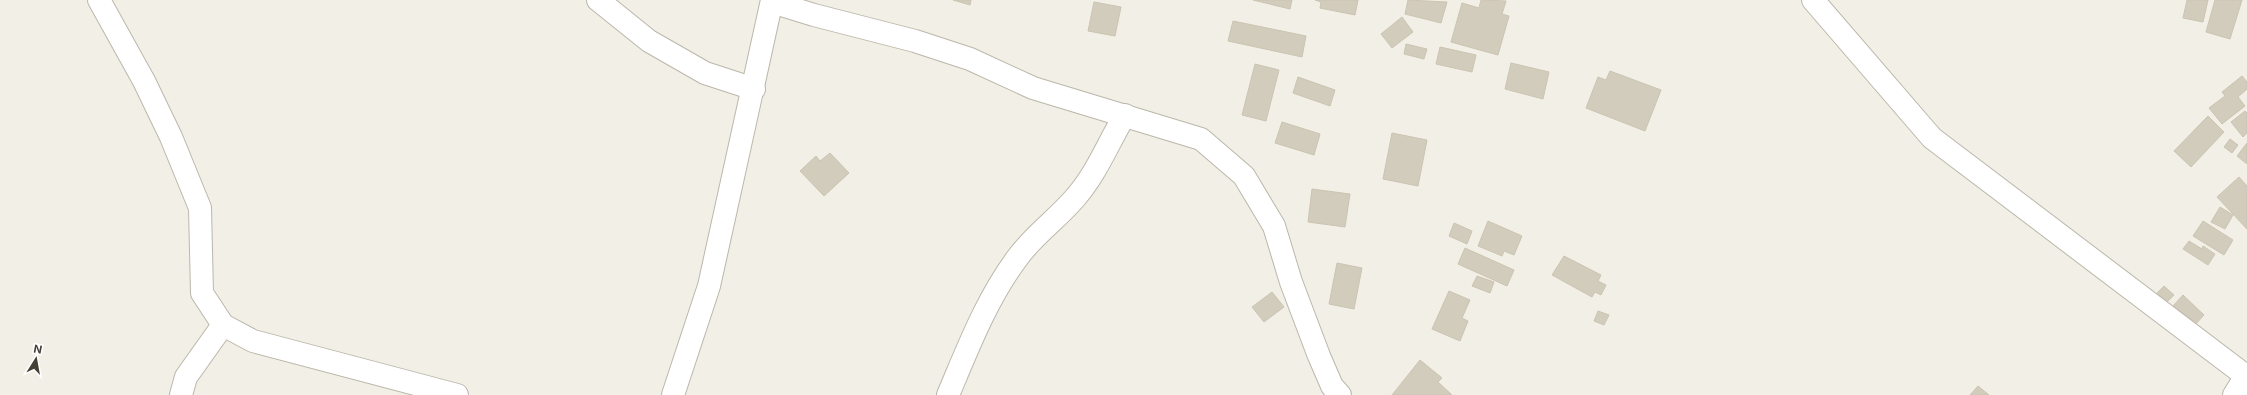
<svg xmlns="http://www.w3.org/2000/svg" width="2247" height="395" viewBox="0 0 2247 395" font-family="Inter,sans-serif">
	<rect width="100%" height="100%" fill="#f1efe6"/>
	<g fill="#d2ccbd" stroke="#ccc4b1">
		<path d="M953,0H971L970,5Z"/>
		<path d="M1253,0H1292L1290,9Z"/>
		<path d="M1315,0H1358L1355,15L1320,8L1321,2Z"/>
		<path d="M1408,0L1447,2L1441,23L1405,14Z"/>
		<path d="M1481,0L1506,1L1502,14L1509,16L1498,55L1451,42L1462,3L1479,8Z"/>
		<path d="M2187,0H2208L2203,22L2183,18Z"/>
		<path d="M2215,0H2242L2230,39L2206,32Z"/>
		<path d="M1094,2L1121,7L1115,36L1088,31Z"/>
		<path d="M1402,17L1413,32L1392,48L1381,34Z"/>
		<path d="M1233,21L1306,36L1302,57L1228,41Z"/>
		<path d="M1406,44L1427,49L1424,59L1404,54Z"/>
		<path d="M1440,47L1476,55L1472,72L1436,64Z"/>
		<path d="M1511,63L1549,72L1543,99L1505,89Z"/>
		<path d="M1255,64L1279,70L1266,121L1242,115Z"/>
		<path d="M1610,71L1661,90L1645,131L1586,108L1598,77L1606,80Z"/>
		<path d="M2242,76L2247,82V89L2238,97L2245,106L2222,124L2209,108L2225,96L2222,92Z"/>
		<path d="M1298,77L1335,90L1330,106L1293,93Z"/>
		<path d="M2245,111L2247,113V133L2243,137L2231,122Z"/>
		<path d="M2208,116L2224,132L2191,167L2174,151Z"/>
		<path d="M1282,122L1320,134L1314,155L1275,143Z"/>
		<path d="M1392,133L1427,140L1418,186L1383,179Z"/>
		<path d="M2230,139L2238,145L2232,153L2224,147Z"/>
		<path d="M2247,143V164L2237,156Z"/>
		<path d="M830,153L849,173L824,196L800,171L816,156L820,161Z"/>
		<path d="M2239,177L2247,186V229L2217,197Z"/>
		<path d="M1312,189L1350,194L1345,227L1308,222Z"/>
		<path d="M2220,207L2233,215L2225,229L2211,222Z"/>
		<path d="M1488,221L1522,236L1514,255L1504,251L1502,256L1478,246Z"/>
		<path d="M2203,221L2233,240L2224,255L2193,236Z"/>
		<path d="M1454,223L1472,231L1467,244L1449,236Z"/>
		<path d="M2189,241L2202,249L2203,246L2215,254L2208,265L2183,249Z"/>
		<path d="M1465,248L1514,270L1507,286L1458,264Z"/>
		<path d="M1564,256L1601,275L1598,281L1606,285L1601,295L1595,292L1592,297L1552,275Z"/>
		<path d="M1337,263L1362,268L1354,309L1329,304Z"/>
		<path d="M1477,276L1494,282L1490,293L1472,286Z"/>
		<path d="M2164,286L2174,295L2164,305L2154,296Z"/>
		<path d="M1449,291L1470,300L1462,318L1468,321L1460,341L1432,329Z"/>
		<path d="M1272,292L1284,307L1264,322L1252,307Z"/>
		<path d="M2183,295L2204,315L2194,326L2173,306Z"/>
		<path d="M1598,311L1609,315L1604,325L1594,321Z"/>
		<path d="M1420,360L1442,378L1438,382L1452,395H1392Z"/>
		<path d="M1978,386L1989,395H1970Z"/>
	</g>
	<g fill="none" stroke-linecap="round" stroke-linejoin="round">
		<g stroke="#bcb7aa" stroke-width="24">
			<g id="minor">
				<path d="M99,0L144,81L171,137L200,208L202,293L223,325L253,341L457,395"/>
				<path d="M598,0L649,41L705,73L754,89"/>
				<path d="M1813,0L1932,138L2246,376"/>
				<path d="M772,2L814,15L915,41L970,59L1033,88L1201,139L1244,176L1274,226L1291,282L1319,356L1332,386L1340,395"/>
				<path d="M181,395L186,377L223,325"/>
				<path d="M673,395L709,286L772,0"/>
				<path d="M948,395C968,348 987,298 1018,257C1034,235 1057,219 1075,198C1097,173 1108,143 1125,115"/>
				<path d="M2234,395L2247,374"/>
			</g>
		</g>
		<use href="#minor" stroke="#fff" stroke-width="22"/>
	</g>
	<g transform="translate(36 359) rotate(11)" stroke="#ffffff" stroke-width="3" paint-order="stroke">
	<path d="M0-3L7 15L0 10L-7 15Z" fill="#444036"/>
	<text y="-6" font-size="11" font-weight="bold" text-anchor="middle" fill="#444036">N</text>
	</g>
</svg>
